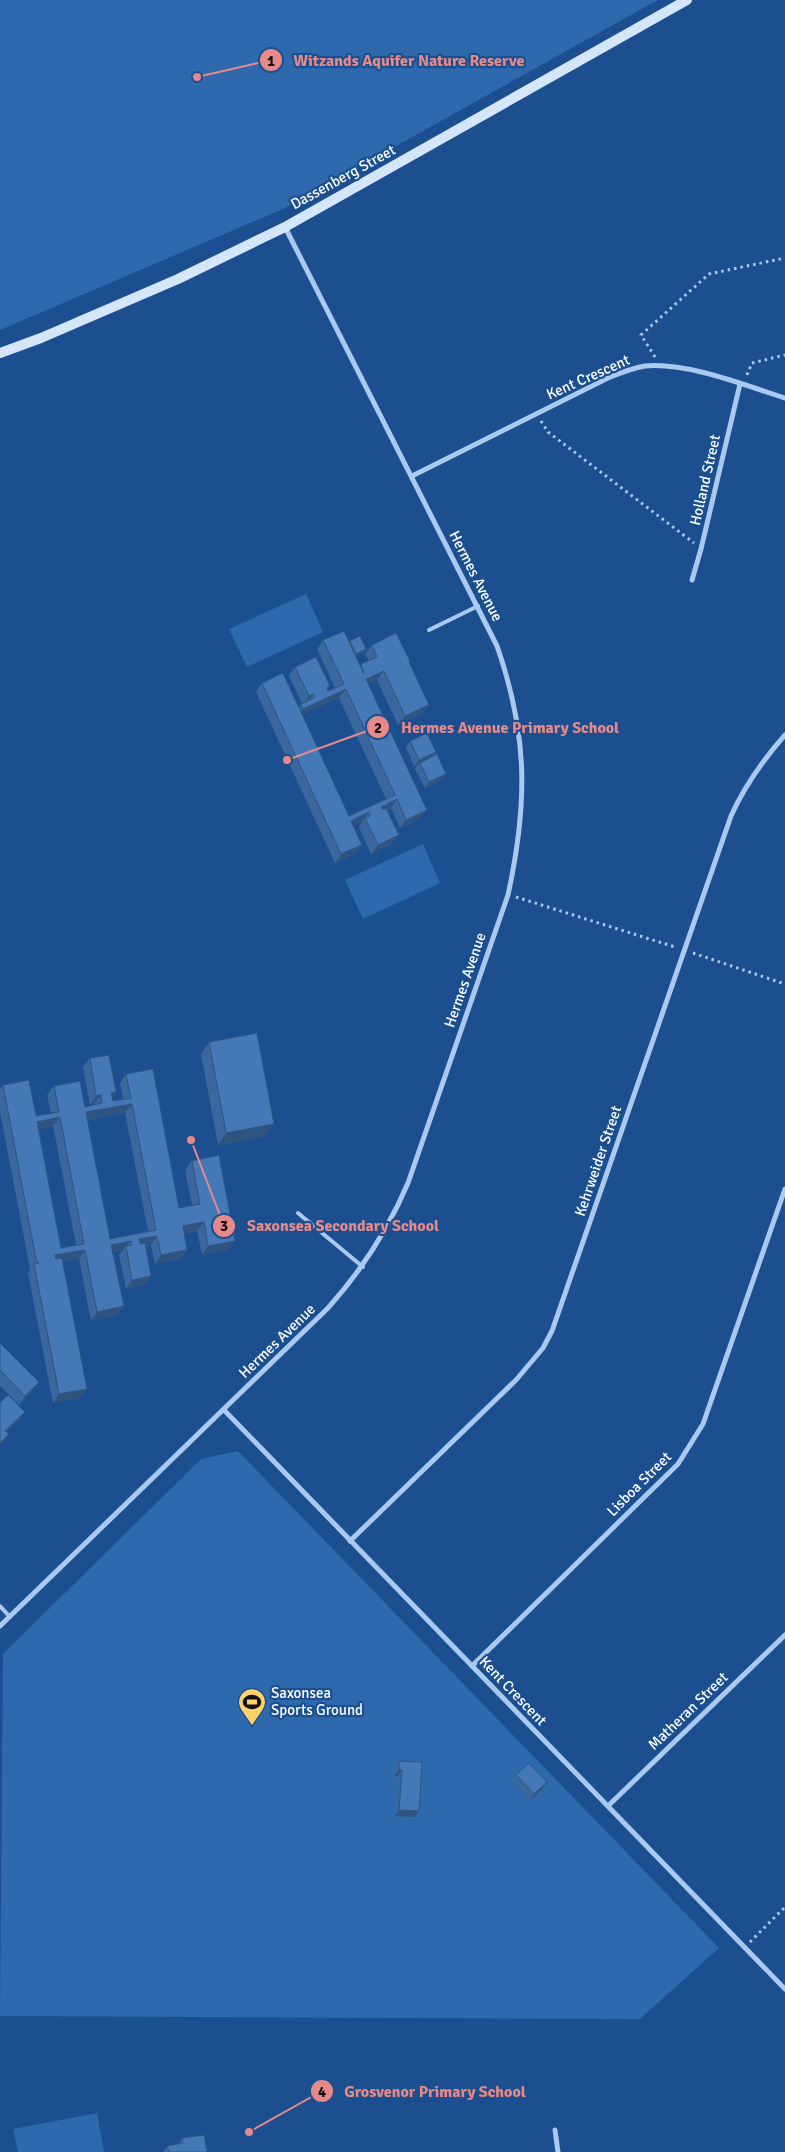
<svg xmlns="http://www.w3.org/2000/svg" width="785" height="2152" viewBox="0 0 785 2152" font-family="Signika,sans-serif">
	<rect width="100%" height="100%" fill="#1b4f8f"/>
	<g fill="#2e69ad">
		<path d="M0,0H658L283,209L0,330Z"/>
		<path d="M306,594L323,632L247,667L229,629Z"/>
		<path d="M423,844L440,883L363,919L345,880Z"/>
		<path d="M238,1451L719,1948L640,2019L0,2016L3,1654L201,1459Z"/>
		<path d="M97,2113L104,2152H18L13,2129Z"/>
	</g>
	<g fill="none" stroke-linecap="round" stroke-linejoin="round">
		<g stroke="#a9c9ee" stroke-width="3" stroke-dasharray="2.5 4" stroke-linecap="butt">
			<path d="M655,357L641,335L709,274L785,258"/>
			<path d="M747,375L752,363L785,355"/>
			<path d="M541,421L548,432L694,543"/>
			<path d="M516,897L675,947"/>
			<path d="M693,953L785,984"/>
			<path d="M750,1942L785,1907"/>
		</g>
		<g stroke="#a9c9ee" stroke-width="4">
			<path d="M429,630L478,606"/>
			<path d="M298,1213L363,1267"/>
			<path d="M0,1606L10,1617"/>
		</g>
		<g stroke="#a9c9ee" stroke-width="5">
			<path d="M412,476L608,378C620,373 632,368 645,366C687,362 744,385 785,398"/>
			<path d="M692,580L701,549L740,384"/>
			<path d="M224,1410L785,1989"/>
			<path d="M350,1541L516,1380L543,1348L552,1331L731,816C745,785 763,760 785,735"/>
			<path d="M0,1626L328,1308C362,1270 388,1230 408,1183L508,895C528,803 528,735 497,646L285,227"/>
			<path d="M472,1666L678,1464L703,1424L785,1189"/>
			<path d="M608,1806L785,1635"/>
			<path d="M555,2130L558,2152"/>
		</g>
		<path stroke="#d6e6fa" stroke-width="10" d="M0,353L41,338L178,279L285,227L687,0"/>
	</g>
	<g fill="#3a679d" fill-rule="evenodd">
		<path d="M323,640L349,642L350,641L364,652L355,656L360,666L361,664L369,661L365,654L372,645L410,661L409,662L429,705L422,714L398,725L377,680L368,684L420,819L400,828L391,808L387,810L392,844L371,854L359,827L362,821L353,826L356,853L335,863L256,692L262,683L299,707L302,703L289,676L295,667L328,690V691L335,688L317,649ZM339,698L386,799L349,816L302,715Z"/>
		<path d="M410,741L436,752L433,756L446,774L442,780L425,788L415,769L418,765L414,767L406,747Z"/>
		<path d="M209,1042L266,1136L218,1145L201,1054Z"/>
		<path d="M90,1058L112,1098L113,1101L123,1099L120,1083L126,1074L179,1208L192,1205L185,1170L192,1161L229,1250L202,1255L197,1231L184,1234L181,1259L155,1264L151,1245L146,1246L151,1276L145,1285L126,1289L119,1255L123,1250L113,1252L124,1306L117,1315L91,1321L79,1259L63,1262L81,1398L53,1403L28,1273L30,1269L0,1112V1089L3,1085L36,1116L51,1113L47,1095L54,1086L85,1107L95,1105L94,1104L90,1105L83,1067ZM125,1113L148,1231L110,1239L87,1120ZM53,1126L76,1245L61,1248L39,1129Z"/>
		<path d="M0,1343L39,1382L32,1391L19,1405L0,1386Z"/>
		<path d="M399,1761L415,1817L395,1816L398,1776H394L395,1767Z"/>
		<path d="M516,1775L547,1782L543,1788L530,1801L512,1781Z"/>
		<path d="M182,2138L207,2152H163L167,2146L179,2144Z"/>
	</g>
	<g fill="#305480">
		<path d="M366,649L364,652L353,657L356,654Z"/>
		<path d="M384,671L377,680L360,688L366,679Z"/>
		<path d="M346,689L339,698L296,718L303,709Z"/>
		<path d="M313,694L307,703L303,705L309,696Z"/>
		<path d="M429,705L422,714L398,725L405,716Z"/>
		<path d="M436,752L432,758L420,763L418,765L414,767L419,760Z"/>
		<path d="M446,774L442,780L425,788L429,782Z"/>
		<path d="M397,799L391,808L375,816L381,807Z"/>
		<path d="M427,810L420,819L400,828L406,820Z"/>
		<path d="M369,812L362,821L345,830L351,821Z"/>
		<path d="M399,835L392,844L371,854L378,845Z"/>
		<path d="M362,845L356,853L335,863L341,854Z"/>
		<path d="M116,1092L110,1101L111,1093Z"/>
		<path d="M101,1095L94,1104L90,1105L96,1096Z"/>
		<path d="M132,1104L125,1113L80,1121L86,1112Z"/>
		<path d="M60,1117L53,1126L31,1131L37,1122Z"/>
		<path d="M274,1124L266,1136L218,1145L226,1133Z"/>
		<path d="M204,1222L197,1231L176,1235L183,1226Z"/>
		<path d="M157,1236L151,1245L133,1248L139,1239Z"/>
		<path d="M131,1241L126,1248V1246L123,1250L105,1254L111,1245Z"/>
		<path d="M235,1241L229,1250L202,1255L208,1246Z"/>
		<path d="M85,1250L79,1259L49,1264L55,1255Z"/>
		<path d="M187,1250L181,1259L155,1264L161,1255Z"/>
		<path d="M151,1276L145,1285L126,1289L132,1280Z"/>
		<path d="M124,1306L117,1315L91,1321L97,1312Z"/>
		<path d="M39,1382L32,1391L19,1405L25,1396Z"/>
		<path d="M87,1389L81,1398L53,1403L59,1394Z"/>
		<path d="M25,1412L18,1421L0,1439L5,1431Z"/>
		<path d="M9,1434L3,1443L0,1446V1443Z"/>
		<path d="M399,1770H402L398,1776H394Z"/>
		<path d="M547,1782L543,1788L530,1801L534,1794Z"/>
		<path d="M399,1810L419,1811L415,1817L395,1816Z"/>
	</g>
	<g fill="#4478b7" stroke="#305480" fill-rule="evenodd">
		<path d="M344,631L364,674L361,664L377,657L372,645L396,633L410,661L409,662L429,705L405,716L384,671L366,679L427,810L406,820L397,799L381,807L383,810L386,808L399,835L378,845L365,818L370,816L369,812L351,821L362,845L341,854L262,683L283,673L349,816L395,795L346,689L303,709L301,704L314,698L313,694L309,696L295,667L316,657L330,686L327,688L328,691L344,684L323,640Z"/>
		<path d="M360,636L366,649L356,654L350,641Z"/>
		<path d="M427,733L436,752L419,760L410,741Z"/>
		<path d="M437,754L446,774L429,782L420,763Z"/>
		<path d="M257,1033L274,1124L226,1133L209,1042Z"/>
		<path d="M109,1055L116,1092L111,1093L113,1101L131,1098L126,1074L153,1069L179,1208L200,1204L192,1161L219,1155L235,1241L208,1246L204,1222L183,1226L187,1250L161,1255L157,1236L139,1239L140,1244L145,1243L151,1276L132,1280L126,1246L132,1245L131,1241L111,1245L124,1306L97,1312L85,1250L55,1255L56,1259L62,1258L87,1389L59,1394L34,1264L39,1263L36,1259L3,1085L29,1080L36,1116L59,1112L54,1086L80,1081L85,1107L102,1103L101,1095L96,1096L90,1058ZM132,1104L156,1230L110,1239L86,1112ZM60,1117L84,1244L61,1248L37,1122Z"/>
		<path d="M0,1343L39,1382L25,1396L0,1370Z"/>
		<path d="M8,1395L25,1412L5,1431L9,1434L0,1443V1403Z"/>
		<path d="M399,1761L422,1762L419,1811L399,1810L402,1770H399Z"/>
		<path d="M529,1763L547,1782L534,1794L516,1775Z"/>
		<path d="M204,2135L207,2152H169L167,2146L183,2143L182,2138Z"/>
	</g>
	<defs>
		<g id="stadium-pin" transform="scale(1.4375)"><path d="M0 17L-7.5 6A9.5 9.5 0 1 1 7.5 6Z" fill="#ffd166" stroke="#1b4f8f"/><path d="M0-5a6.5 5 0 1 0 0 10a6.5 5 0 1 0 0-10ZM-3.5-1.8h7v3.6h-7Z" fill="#111"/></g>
	</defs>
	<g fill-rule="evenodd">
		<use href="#stadium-pin" x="252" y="1702"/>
	</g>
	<g text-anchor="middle" stroke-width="4.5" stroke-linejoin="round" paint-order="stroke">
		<g font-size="15" fill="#fff" stroke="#1b4f8f">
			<text transform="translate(343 177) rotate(-29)" y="5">Dassenberg Street</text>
			<text transform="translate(588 377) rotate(-24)" y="5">Kent Crescent</text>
			<text transform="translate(705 480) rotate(-77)" y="5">Holland Street</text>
			<text transform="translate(476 576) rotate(63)" y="5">Hermes Avenue</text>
			<text transform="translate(465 980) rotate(-71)" y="5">Hermes Avenue</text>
			<text transform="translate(598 1161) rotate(-71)" y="5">Kehrweider Street</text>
			<text transform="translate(277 1341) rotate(-44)" y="5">Hermes Avenue</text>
			<text transform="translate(639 1484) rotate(-45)" y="5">Lisboa Street</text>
			<text transform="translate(513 1691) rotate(46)" y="5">Kent Crescent</text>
			<text transform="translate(688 1711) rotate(-44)" y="5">Matheran Street</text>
		</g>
		<g font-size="15" fill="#fff" stroke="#1b4f8f" text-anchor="start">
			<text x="271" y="1698">Saxonsea<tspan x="271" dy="17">Sports Ground</tspan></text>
		</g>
	</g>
	<path fill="none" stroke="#e88989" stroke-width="2" d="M197 77L271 60M287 760L378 727M191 1140L224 1226M249 2132L322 2091"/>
	<g fill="#e88989" stroke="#1b4f8f" stroke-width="2">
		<circle cx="197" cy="77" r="5"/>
		<circle cx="287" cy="760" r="5"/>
		<circle cx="191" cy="1140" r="5"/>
		<circle cx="249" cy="2132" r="5"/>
		<circle cx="271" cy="60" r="12"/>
		<circle cx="378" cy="727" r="12"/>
		<circle cx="224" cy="1226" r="12"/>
		<circle cx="322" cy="2091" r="12"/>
	</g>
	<g font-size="15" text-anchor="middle" font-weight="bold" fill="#111">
		<text x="271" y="66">1</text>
		<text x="378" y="733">2</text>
		<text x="224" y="1231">3</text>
		<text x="322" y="2097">4</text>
	</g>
	<g font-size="16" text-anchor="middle" font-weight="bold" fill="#e88989" stroke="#1b4f8f" stroke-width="4.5" stroke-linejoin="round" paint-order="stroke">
		<text x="409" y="66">Witzands Aquifer Nature Reserve</text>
		<text x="510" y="733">Hermes Avenue Primary School</text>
		<text x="343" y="1231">Saxonsea Secondary School</text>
		<text x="435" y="2097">Grosvenor Primary School</text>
	</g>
</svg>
